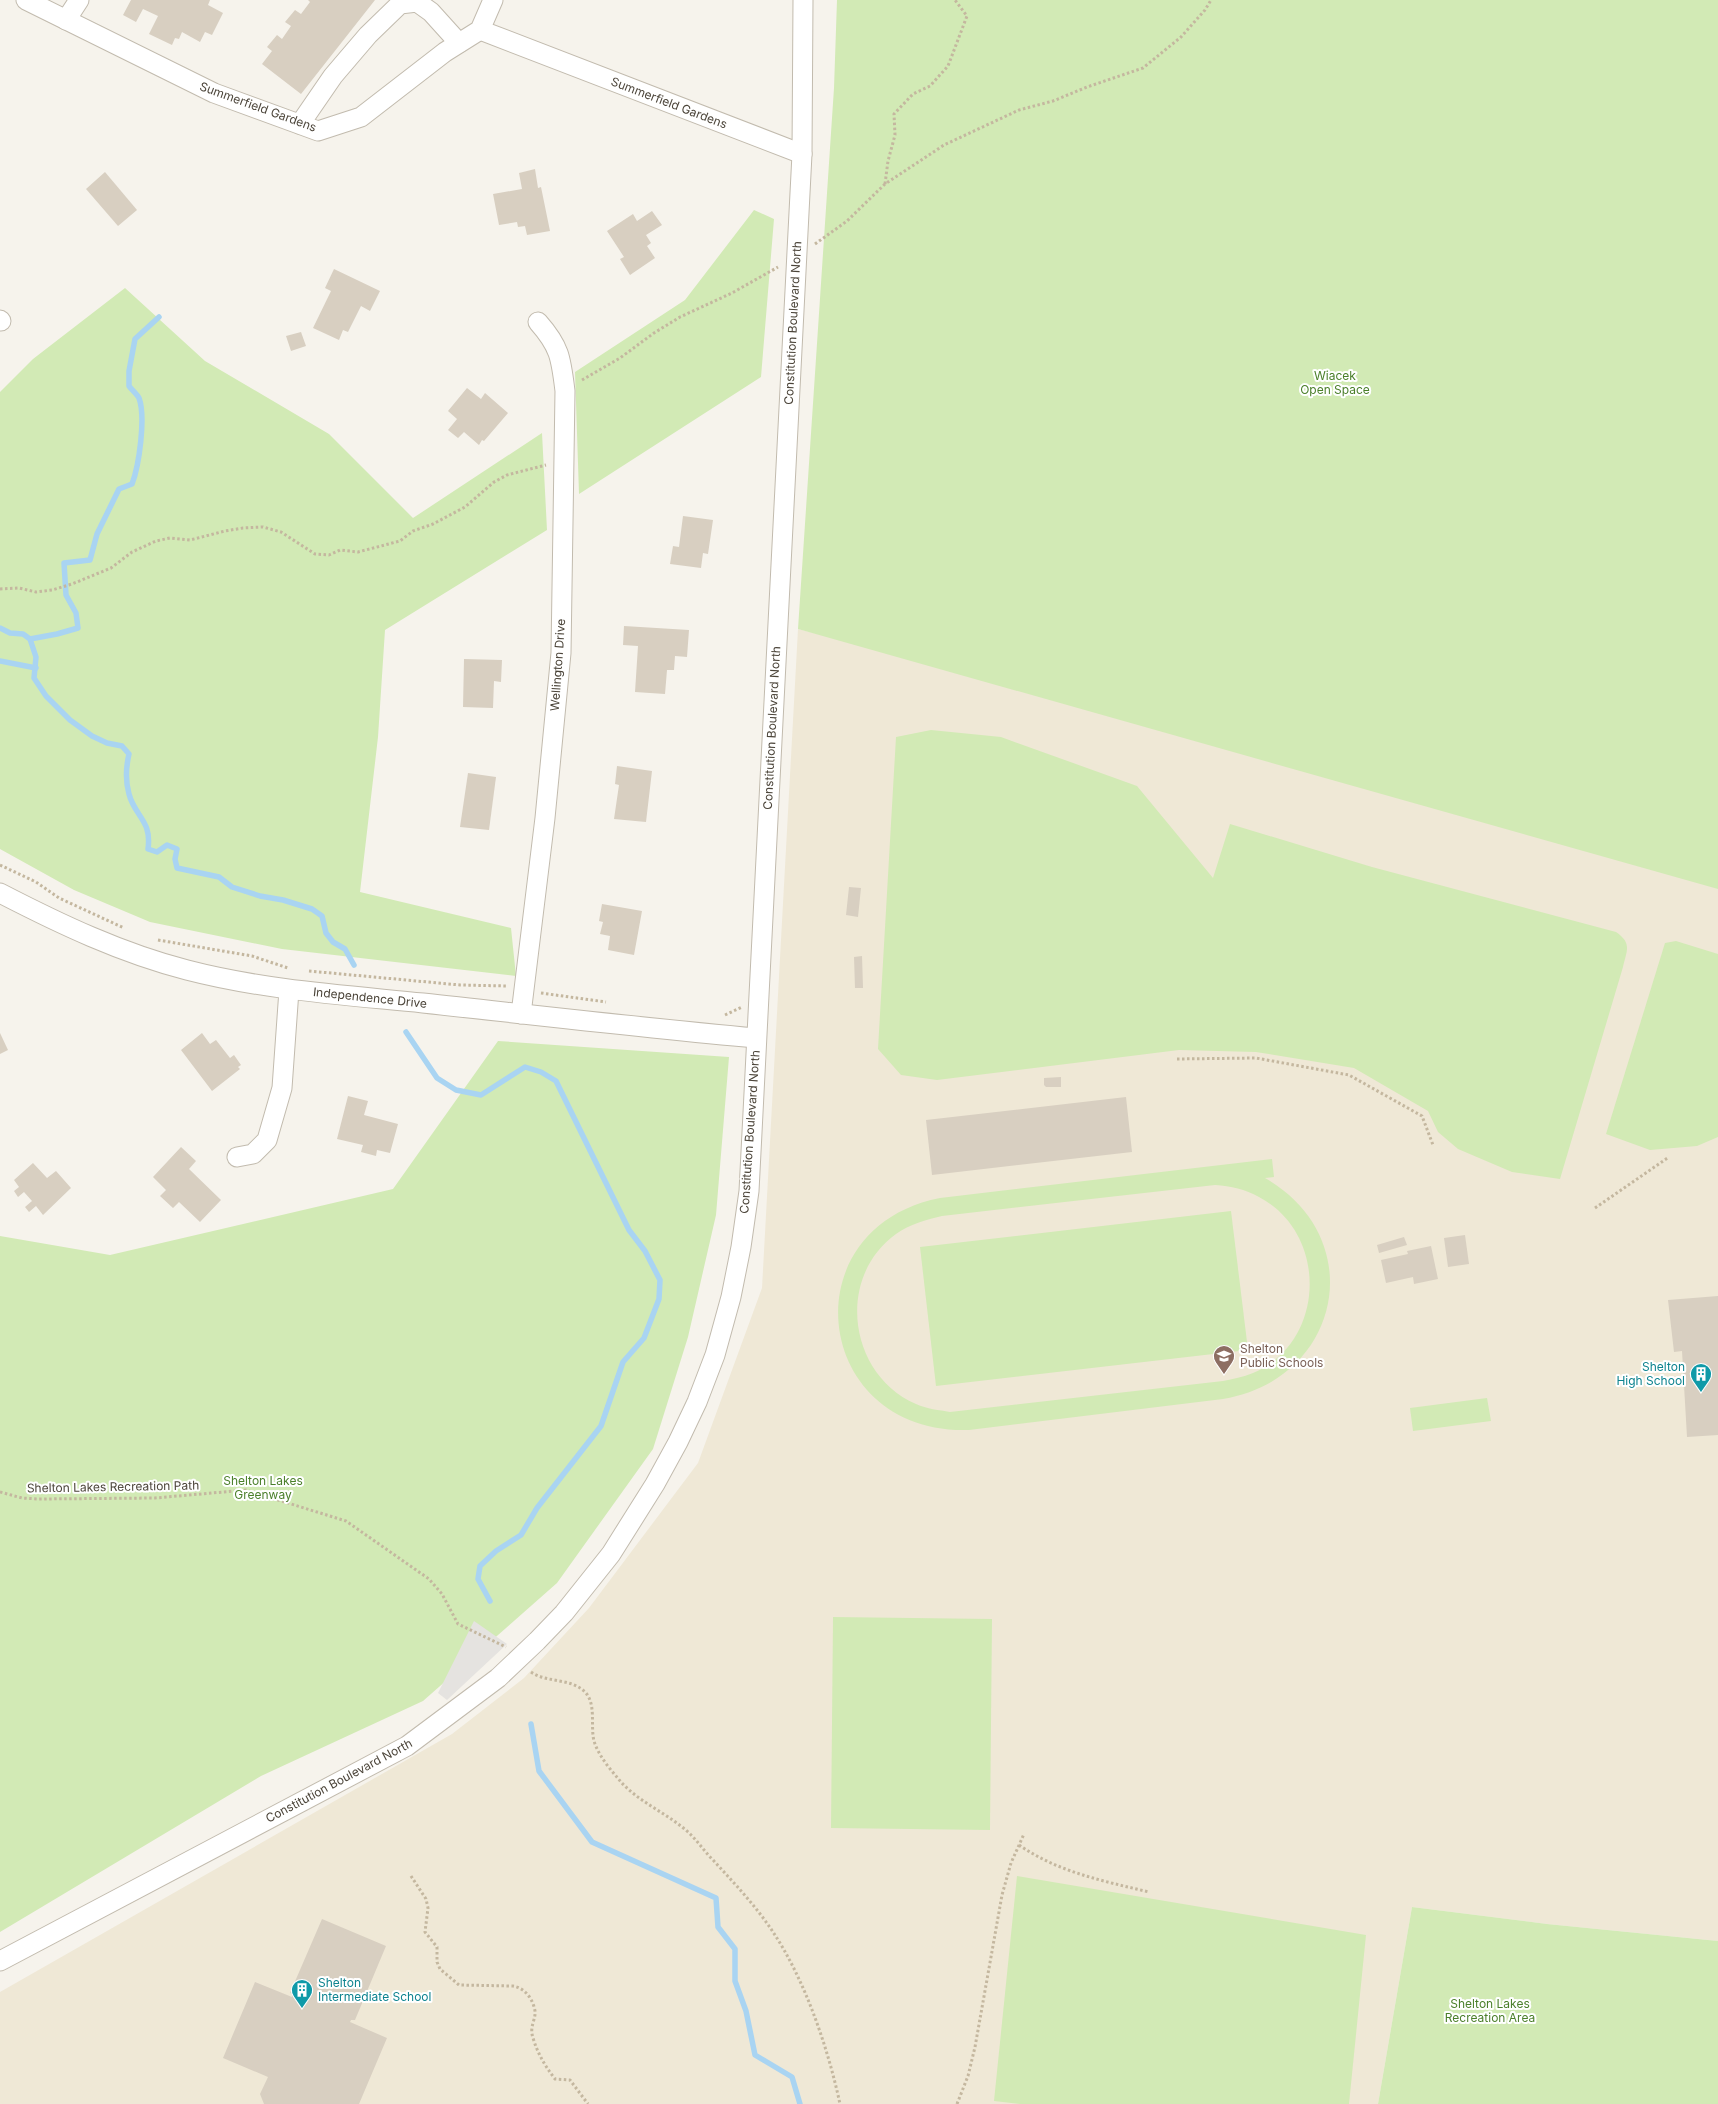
<svg xmlns="http://www.w3.org/2000/svg" width="1718" height="2104" viewBox="0 0 1718 2104" font-family="Inter,sans-serif">
	<rect width="100%" height="100%" fill="#f6f3ec"/>
	<path fill="#efe8d6" d="M798,629L1344,769L1718,882V1941L1547,1924L1412,1907L1378,2104H0V1992L452,1734L524,1678L589,1608L698,1463L762,1288Z"/>
	<g fill="#d2eab5" fill-rule="evenodd">
		<path d="M837,0H1718V889L798,629L834,88Z"/>
		<path d="M754,210L774,219L761,377L579,494L575,372L685,300Z"/>
		<path d="M125,288L205,361L329,434L413,518L542,433L547,530L385,630L378,737L360,892L511,928L516,976L282,949L150,922L74,890L0,849V392L33,359Z"/>
		<path d="M931,730L1001,737L1137,786L1213,878L1230,824L1372,867L1616,932C1632,943 1627,950 1623,967L1560,1179L1512,1172L1458,1149L1438,1132L1428,1111L1354,1068L1256,1052L1179,1050L937,1080L901,1075L878,1049L896,737Z"/>
		<path d="M1676,941L1718,954V1137L1697,1146L1650,1150L1606,1134L1665,943Z"/>
		<path d="M498,1041L729,1057L716,1215L688,1337L653,1449L557,1583L423,1701L261,1776L0,1932V1236L110,1255L393,1189Z"/>
		<path d="M1272,1159L1274,1177L1265,1178C1370,1238 1342,1379 1223,1399L969,1430C813,1435 788,1228 940,1198ZM1215,1185C1231,1186 1245,1189 1259,1197C1329,1234 1326,1342 1253,1373C1243,1377 1233,1379 1223,1381L950,1412C939,1410 927,1409 916,1404C849,1375 835,1278 896,1234C910,1224 926,1220 942,1216Z"/>
		<path d="M1231,1211L1248,1350L936,1386L920,1247Z"/>
		<path d="M1487,1398L1491,1421L1413,1431L1410,1408Z"/>
		<path d="M833,1617L992,1619L990,1830L831,1828Z"/>
		<path d="M1017,1876L1366,1935L1349,2104H1020L994,2101Z"/>
		<path d="M1412,1907L1547,1924L1718,1941V2104H1378Z"/>
	</g>
	<path fill="#e5e3e0" d="M474,1621L507,1644L447,1700L438,1693Z"/>
	<g fill="none" stroke-linecap="round" stroke-linejoin="round">
		<g stroke="#a9d4f2" stroke-width="5.5">
			<path d="M0,628L10,633L23,634L30,639L36,657L34,678L46,696L70,720L92,736L107,743L122,746L129,754C126,767 125,780 129,794C135,817 152,820 148,849L157,852L167,845L177,849L175,859L177,868L219,877L232,887L260,896L283,900L312,909L322,916L326,933L333,942L345,949L354,965"/>
			<path d="M30,639L57,634L78,628L76,613L66,595L64,563L90,560L97,534L119,489L132,484C139,466 146,417 139,398C137,394 132,390 129,386V371L135,339L159,317"/>
			<path d="M0,661L36,668"/>
			<path d="M406,1032L437,1078L456,1090L481,1095L525,1067L541,1072L556,1081L629,1230L645,1251L660,1280L659,1299L644,1338L623,1362L601,1426L537,1508L521,1535L496,1551L480,1566L478,1579L490,1601"/>
			<path d="M531,1724L539,1771L592,1842L716,1898L718,1927L735,1949V1981L746,2011L755,2055L792,2077L800,2104"/>
		</g>
	</g>
	<g fill="#d8cfc1">
		<path d="M131,0H210L208,5L223,13L212,35L205,32L200,42L182,32L179,39L175,38L172,45L149,34L158,16L143,9L136,22L123,15Z"/>
		<path d="M308,0H375L301,94L262,64L272,51L267,47L277,35L282,39L291,26L285,22L295,10L301,14L310,2Z"/>
		<path d="M535,169L538,188L541,187L550,231L527,235L525,226L518,227L517,222L499,225L493,194L522,189L519,173Z"/>
		<path d="M105,172L137,210L118,226L86,189Z"/>
		<path d="M652,211L662,225L646,235L651,243L647,246L655,258L630,275L620,259L624,257L607,231L633,214L637,221Z"/>
		<path d="M334,269L380,291L370,311L361,306L348,332L343,330L339,340L313,328L331,291L325,288Z"/>
		<path d="M301,332L306,346L291,351L286,336Z"/>
		<path d="M467,388L481,399L485,393L508,413L484,441L482,440L479,445L464,432L458,438L448,430L457,419L448,411Z"/>
		<path d="M683,516L713,520L708,554L703,553L701,568L670,564L673,546L679,547Z"/>
		<path d="M624,626L689,630L687,657L675,656L674,670H667L665,694L635,692L638,646L623,645Z"/>
		<path d="M464,659L502,660L501,682L494,681L493,708L463,707Z"/>
		<path d="M617,766L652,771L646,822L614,819L619,785L615,784Z"/>
		<path d="M468,773L496,777L489,830L460,827Z"/>
		<path d="M849,887L861,888L858,917L846,915Z"/>
		<path d="M602,904L642,911L634,955L608,950L610,936L600,934L603,922L599,921Z"/>
		<path d="M862,956L863,988H855L854,957Z"/>
		<path d="M0,1033L8,1050L0,1054Z"/>
		<path d="M202,1033L210,1044L216,1040L230,1058L234,1055L241,1065L238,1067L240,1069L212,1091L181,1050Z"/>
		<path d="M1061,1077V1087H1046L1044,1085V1078Z"/>
		<path d="M348,1096L368,1101L364,1115L398,1124L390,1153L377,1150L376,1156L361,1152L363,1145L337,1139Z"/>
		<path d="M1126,1097L1132,1152L932,1175L926,1120Z"/>
		<path d="M181,1147L196,1161L189,1169L221,1200L200,1222L179,1202L173,1208L160,1196L166,1190L153,1177Z"/>
		<path d="M33,1163L47,1178L56,1171L71,1188L43,1215L36,1206L29,1212L25,1207L32,1201L24,1192L18,1197L14,1191L19,1187L14,1180Z"/>
		<path d="M1465,1235L1469,1264L1448,1267L1444,1238Z"/>
		<path d="M1404,1237L1407,1245L1379,1253L1377,1245Z"/>
		<path d="M1431,1246L1438,1279L1414,1284L1413,1277L1386,1283L1381,1260L1408,1254L1407,1251Z"/>
		<path d="M1718,1296V1435L1687,1437L1682,1351L1674,1352L1668,1300Z"/>
		<path d="M322,1919L386,1946L355,2020H351L350,2022L387,2038L359,2104H264L260,2094L268,2077L223,2058L255,1982L292,1997L293,1994L290,1993Z"/>
	</g>
	<g fill="none" stroke-linecap="round" stroke-linejoin="round">
		<g stroke="#c2bbae" stroke-width="21">
			<g id="minor">
				<path d="M26,0L214,93L318,131L361,117L445,52L480,30L493,0"/>
				<path d="M66,20L79,0"/>
				<path d="M480,30L802,154"/>
				<path d="M300,124L333,76L368,35L400,4L417,2L431,12L459,43"/>
				<path d="M0,320L1,321"/>
				<path d="M0,893C60,924 121,953 187,970C264,990 344,995 423,1003C534,1015 645,1028 756,1038"/>
				<path d="M521,1014L545,818L561,653L565,391C561,358 560,347 538,322"/>
				<path d="M237,1157L253,1154L267,1140L282,1088L289,990"/>
				<path d="M0,1961L407,1746L498,1678L537,1641L564,1613L611,1554L655,1484L678,1442L697,1402L715,1355L731,1297L741,1247L749,1191L802,154L803,0"/>
			</g>
		</g>
		<g stroke="#c4b79f" stroke-width="3" stroke-dasharray="2.5 2.5" stroke-linecap="butt">
			<path d="M885,184L888,161L895,135L894,114L913,94L930,86L948,66L967,16L955,0"/>
			<path d="M815,244L847,221L885,184L944,145L1019,110L1053,101L1087,87L1143,68L1181,37L1205,10L1211,0"/>
			<path d="M582,380L620,358L654,333L680,317L732,293L778,267"/>
			<path d="M0,589L19,588L36,592L52,590L72,584L111,568L132,552L156,541L170,538L190,540L225,531L243,528L263,527L281,532L315,554L329,555L340,550L358,552L400,541L413,531L433,524L465,507L494,482L507,475L546,465"/>
			<path d="M0,865L36,882L59,898L124,928"/>
			<path d="M158,940L252,956L288,968"/>
			<path d="M309,971L460,985L507,986"/>
			<path d="M541,993L606,1002"/>
			<path d="M725,1015L742,1007"/>
			<path d="M1177,1059L1256,1058L1349,1075L1422,1116L1433,1145"/>
			<path d="M1595,1208L1669,1157"/>
			<path d="M0,1492L22,1498L38,1499L155,1498L246,1490L346,1521L429,1579L442,1594L458,1624L506,1647"/>
			<path d="M531,1672C547,1683 570,1678 584,1691C597,1703 590,1725 594,1741C599,1757 611,1770 621,1782C640,1803 667,1813 688,1832C697,1840 704,1851 713,1860C734,1883 756,1906 773,1932C805,1980 828,2048 840,2104"/>
			<path d="M1019,1845C1058,1872 1103,1881 1149,1892"/>
			<path d="M411,1876L426,1899L428,1908L425,1932L437,1947V1962L440,1969L459,1985L513,1986C525,1988 533,1999 535,2011C536,2020 529,2026 533,2038C538,2054 545,2066 555,2079L570,2080L588,2104"/>
			<path d="M957,2104L968,2076L975,2047L1002,1895L1011,1863L1024,1834"/>
		</g>
		<use href="#minor" stroke="#fff" stroke-width="19"/>
	</g>
	<defs>
		<g id="school-pin" transform="scale(1.125)"><path d="M0 17L-7.5 6A9.5 9.5 0 1 1 7.5 6Z" fill="#8d6e63" stroke="#fff"/><path d="M0-5L7-2L0 1L-7-2ZM-4 1L0 2.5L4 1V4Q0 6-4 4Z" fill="#fff"/></g>
		<g id="building-pin" transform="scale(1.125)"><path d="M0 17L-7.5 6A9.5 9.5 0 1 1 7.5 6Z" fill="#0f9aa8" stroke="#fff"/><path d="M-4-6H4V6H1V3H-1V6H-4ZM-2.5-4.3h1.7v1.8h-1.7ZM.8-4.3h1.7v1.8H.8ZM-2.5-1h1.7V.8h-1.7ZM.8-1h1.7V.8H.8Z" fill="#fff"/></g>
	</defs>
	<g fill-rule="evenodd">
		<use href="#school-pin" x="1224" y="1356"/>
		<use href="#building-pin" x="1701" y="1374"/>
		<use href="#building-pin" x="302" y="1990"/>
	</g>
	<g text-anchor="middle" stroke-width="4" stroke-linejoin="round" paint-order="stroke">
		<g font-size="12" fill="#4b4439" stroke="#fff">
			<text transform="translate(669 103) rotate(21)" y="4">Summerfield Gardens</text>
			<text transform="translate(258 107) rotate(20)" y="4">Summerfield Gardens</text>
			<text transform="translate(793 323) rotate(-87)" y="4">Constitution Boulevard North</text>
			<text transform="translate(558 665) rotate(-86)" y="4">Wellington Drive</text>
			<text transform="translate(772 728) rotate(-87)" y="4">Constitution Boulevard North</text>
			<text transform="translate(370 998) rotate(6)" y="4">Independence Drive</text>
			<text transform="translate(750 1132) rotate(-86)" y="4">Constitution Boulevard North</text>
			<text transform="translate(113 1487) rotate(-1)" y="4">Shelton Lakes Recreation Path</text>
			<text transform="translate(339 1781) rotate(-28)" y="4">Constitution Boulevard North</text>
		</g>
		<g font-size="12" fill="#4a7f2a" stroke="#fff">
			<text x="1335" y="380">Wiacek<tspan x="1335" dy="14">Open Space</tspan></text>
			<text x="263" y="1485">Shelton Lakes<tspan x="263" dy="14">Greenway</tspan></text>
			<text x="1490" y="2008">Shelton Lakes<tspan x="1490" dy="14">Recreation Area</tspan></text>
		</g>
		<g font-size="12" fill="#785e54" stroke="#fff" text-anchor="start">
			<text x="1240" y="1353">Shelton<tspan x="1240" dy="14">Public Schools</tspan></text>
		</g>
		<g font-size="12" fill="#0d838f" stroke="#fff" text-anchor="end">
			<text x="1685" y="1371">Shelton<tspan x="1685" dy="14">High School</tspan></text>
			<text x="318" y="1987" text-anchor="start">Shelton<tspan x="318" dy="14">Intermediate School</tspan></text>
		</g>
	</g>
</svg>
